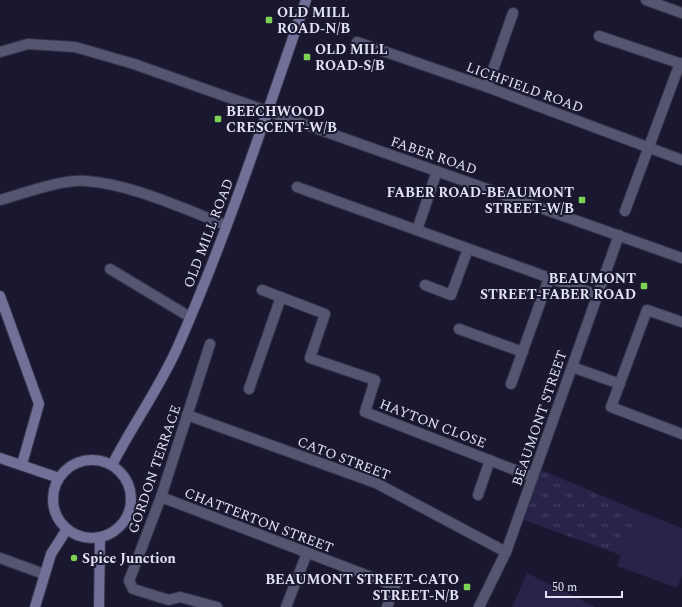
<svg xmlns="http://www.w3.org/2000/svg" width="682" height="607" viewBox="0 0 682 607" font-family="Spectral,serif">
	<defs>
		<pattern id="park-tufts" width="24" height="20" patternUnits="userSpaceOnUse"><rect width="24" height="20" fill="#282349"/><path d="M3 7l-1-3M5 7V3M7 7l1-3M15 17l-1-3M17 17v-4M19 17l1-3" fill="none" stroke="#474364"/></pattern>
	</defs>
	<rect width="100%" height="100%" fill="#1a1831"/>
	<path fill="url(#park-tufts)" d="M541,470L638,511L621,555L524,520Z"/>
	<g fill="#282349">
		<path d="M638,511L682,528V575L677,588L617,566Z"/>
		<path d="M527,573L595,607H512Z"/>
	</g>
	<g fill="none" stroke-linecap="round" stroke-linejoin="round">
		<g stroke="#363448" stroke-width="12">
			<g id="street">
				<path d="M646,0L682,13"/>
				<path d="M599,36L682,64"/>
				<path d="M357,42L487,87L682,160"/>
				<path d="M0,52L28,44L75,47L134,64L682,258"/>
				<path d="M487,87L513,13"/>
				<path d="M297,187L597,295"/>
				<path d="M0,200C25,193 62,179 86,181C131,184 184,209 226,225"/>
				<path d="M625,211L680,63"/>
				<path d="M417,230L437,171"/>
				<path d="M110,269L190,317"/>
				<path d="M425,285L451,295L468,249"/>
				<path d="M262,290L325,314L310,358L375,380L365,412L533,477"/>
				<path d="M682,322L647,310L611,407L682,434"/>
				<path d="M459,329L523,352"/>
				<path d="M210,344L161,497L129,581L133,589L169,600L180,597L217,607"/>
				<path d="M572,367L620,384"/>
				<path d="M511,384L549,278"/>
				<path d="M249,389L281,297"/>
				<path d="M187,415L376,483L506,552"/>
				<path d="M478,495L490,460"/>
				<path d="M161,497L395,586L387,607"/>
				<path d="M0,558L44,574"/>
				<path d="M286,607L307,553"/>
				<path d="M479,607L506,552L619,235"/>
			</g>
		</g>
		<g stroke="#363448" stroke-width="12">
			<g id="secondary">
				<path d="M0,296L39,404L22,464"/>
				<path d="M0,458L59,478"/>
				<circle cx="92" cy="499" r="39"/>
				<path d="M112,465C133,424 161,386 179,344C228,232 266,115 306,0"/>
				<path d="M35,607L51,554L67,529"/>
				<path d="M99,607L100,537"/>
			</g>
		</g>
		<use href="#street" stroke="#555471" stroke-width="10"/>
		<use href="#secondary" stroke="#726f99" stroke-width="10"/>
	</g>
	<g fill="#7dd154" stroke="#1a1831" stroke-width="1.5">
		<rect x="265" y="16" width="8" height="8" rx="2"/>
		<rect x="303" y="53" width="8" height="8" rx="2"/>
		<rect x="214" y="115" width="8" height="8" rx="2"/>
		<rect x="578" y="196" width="8" height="8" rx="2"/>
		<rect x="640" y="282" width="8" height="8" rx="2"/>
		<circle cx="74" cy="558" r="4"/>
		<rect x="463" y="583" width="8" height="8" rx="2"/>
	</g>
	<g text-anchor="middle" stroke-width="4" stroke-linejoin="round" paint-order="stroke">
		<g font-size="14" font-weight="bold" fill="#e1e1f3" stroke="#1a1831" text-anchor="start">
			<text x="277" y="17">OLD MILL<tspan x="277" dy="16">ROAD-N/B</tspan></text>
			<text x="315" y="54">OLD MILL<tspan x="315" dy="16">ROAD-S/B</tspan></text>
			<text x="226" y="116">BEECHWOOD<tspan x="226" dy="16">CRESCENT-W/B</tspan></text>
			<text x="574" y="197" text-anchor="end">FABER ROAD-BEAUMONT<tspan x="574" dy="16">STREET-W/B</tspan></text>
			<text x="636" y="283" text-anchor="end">BEAUMONT<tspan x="636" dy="16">STREET-FABER ROAD</tspan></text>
			<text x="82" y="563">Spice Junction</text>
			<text x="459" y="584" text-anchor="end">BEAUMONT STREET-CATO<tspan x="459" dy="16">STREET-N/B</tspan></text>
		</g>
		<g font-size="14" fill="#e1e1f3" stroke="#1a1831">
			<text transform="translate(525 87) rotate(20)" y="5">LICHFIELD ROAD</text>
			<text transform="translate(434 155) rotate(19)" y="5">FABER ROAD</text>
			<text transform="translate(208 233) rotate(-69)" y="5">OLD MILL ROAD</text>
			<text transform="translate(539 418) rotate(-71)" y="5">BEAUMONT STREET</text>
			<text transform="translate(433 423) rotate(21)" y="5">HAYTON CLOSE</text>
			<text transform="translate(344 458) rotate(21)" y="5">CATO STREET</text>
			<text transform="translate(154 469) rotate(-71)" y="5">GORDON TERRACE</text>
			<text transform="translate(259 520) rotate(21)" y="5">CHATTERTON STREET</text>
		</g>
	</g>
	<path d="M546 591v6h76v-6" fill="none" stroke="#e1e1f3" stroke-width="2"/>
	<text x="552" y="591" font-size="12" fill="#e1e1f3" stroke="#1a1831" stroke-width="3" paint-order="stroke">50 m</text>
</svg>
